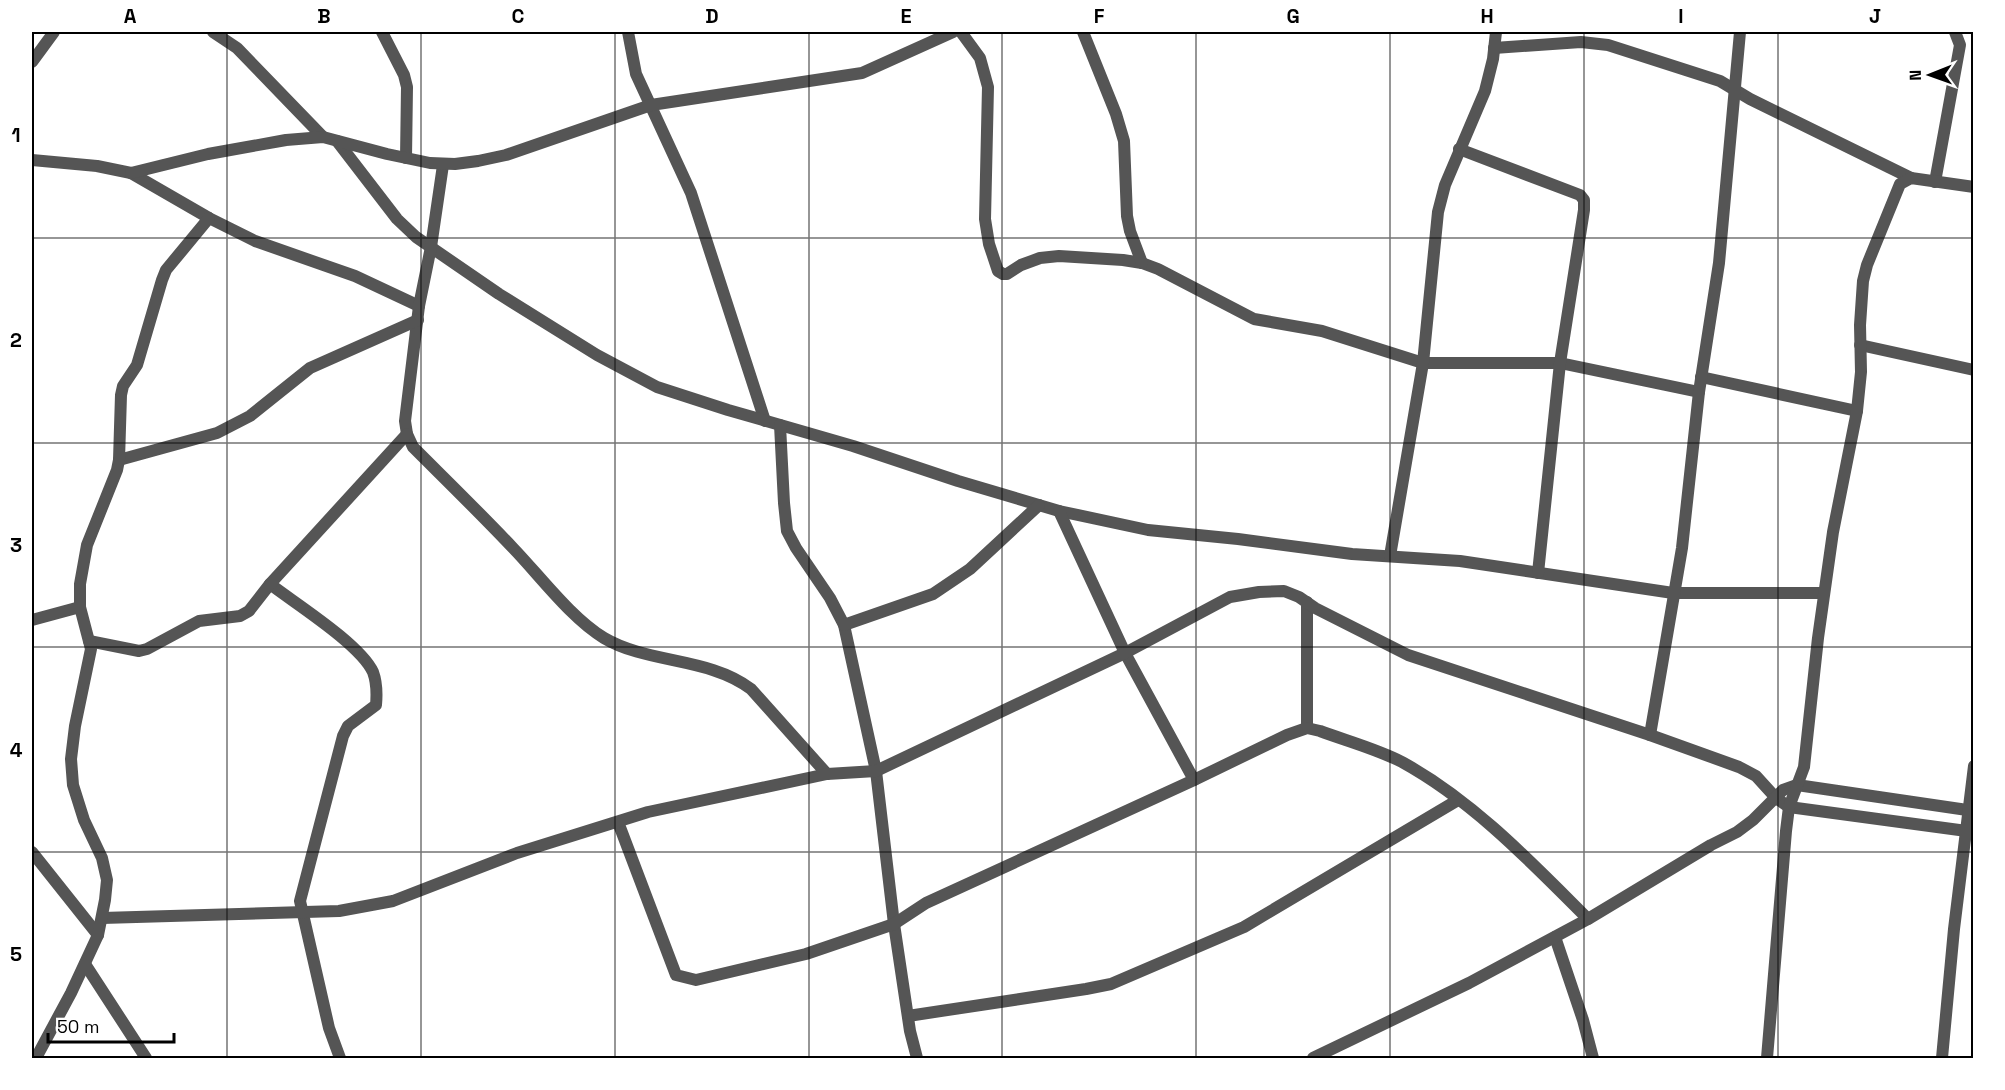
<svg xmlns="http://www.w3.org/2000/svg" width="2005" height="1090" viewBox="0 0 2005 1090" font-family="'Space Grotesk',sans-serif">
	<rect width="100%" height="100%" fill="#fff"/>
	<g fill="none" stroke-linecap="round" stroke-linejoin="round">
		<g stroke="#555" stroke-width="12">
			<path d="M213,32L237,48L323,137"/>
			<path d="M382,32L404,75L407,87L406,158"/>
			<path d="M628,32L636,74L691,193L765,421"/>
			<path d="M961,32L980,58L988,87L985,219L989,244L998,271L1003,274H1007L1021,265L1040,258L1059,256L1123,260L1142,263L1158,269L1254,319L1322,331L1423,363H1560L1699,392"/>
			<path d="M1083,32L1116,114L1124,141L1127,216L1130,231L1142,263"/>
			<path d="M1494,48L1581,42L1608,45L1720,81L1750,99L1911,178"/>
			<path d="M32,62L54,32"/>
			<path d="M337,141L397,219L416,237L499,294L597,355L657,387L728,410L853,446L958,481L1059,511L1148,530L1238,539L1352,554L1460,561L1673,593H1824"/>
			<path d="M1459,149L1580,195L1584,200V210L1560,363L1538,573"/>
			<path d="M32,160L97,166L131,173L209,218L255,241L355,276L419,306"/>
			<path d="M443,165L431,247L419,306L405,421L407,434L413,447C446,480 480,513 513,548C540,576 571,618 604,638C648,664 709,657 751,689L827,774"/>
			<path d="M131,173L208,154L286,140L323,137L387,154L430,163L455,164L478,161L506,155L651,105L862,73L953,32"/>
			<path d="M1935,182L1960,45L1955,32"/>
			<path d="M1860,345L1974,370"/>
			<path d="M1701,377L1857,411"/>
			<path d="M780,425L784,503L787,531L796,548L830,598L844,625L876,771L894,924L910,1031L917,1058"/>
			<path d="M119,460L217,433L250,416L310,368L418,320"/>
			<path d="M1059,511L1125,653L1194,780"/>
			<path d="M1390,556L1423,363L1438,212L1445,185L1485,91L1493,59L1496,32"/>
			<path d="M270,584C296,604 360,644 373,672C377,683 377,694 376,705L348,726L343,736L300,901L329,1028L340,1058"/>
			<path d="M1307,602V728"/>
			<path d="M32,620L80,607"/>
			<path d="M844,625L933,594L970,569L1039,505"/>
			<path d="M89,641L139,651L147,649L199,621L240,616L249,611L270,584L407,434"/>
			<path d="M1650,735L1682,548L1699,392L1719,263L1740,32"/>
			<path d="M618,822L676,975L696,980L806,954L894,924L926,903L1194,780L1287,735L1307,728L1320,731C1347,741 1377,749 1402,762C1473,801 1531,862 1588,919"/>
			<path d="M32,852L98,935"/>
			<path d="M102,918L339,911L393,901L517,853L648,812L827,774L876,771L1125,653L1230,597L1259,592L1284,591L1299,597L1315,608L1408,655L1650,735L1739,767L1756,776L1776,798L1789,807L1974,832"/>
			<path d="M1555,937L1583,1020L1593,1058"/>
			<path d="M85,964L146,1058"/>
			<path d="M908,1016L1086,989L1111,984L1244,927L1458,800"/>
			<path d="M36,1058L71,993L98,935L105,900L107,880L102,858L84,820L73,785L71,759L75,726L91,649L80,607V584L87,545L117,470L119,460L121,395L123,386L137,365L162,280L166,270L209,218"/>
			<path d="M1313,1058L1469,983L1588,919L1711,845L1737,832L1753,820L1783,790L1797,785L1974,811"/>
			<path d="M1767,1058L1786,831L1789,807L1804,767L1818,638L1833,532L1857,411L1861,372L1860,325L1863,281L1867,265L1900,184L1911,178L1974,187"/>
			<path d="M1942,1058L1954,929L1974,766"/>
		</g>
	</g>
	<path fill="none" stroke="#000" stroke-width="1.5" stroke-opacity="0.55" d="M227,32V1058M421,32V1058M615,32V1058M809,32V1058M1002,32V1058M1196,32V1058M1390,32V1058M1584,32V1058M1778,32V1058M32,238H1974M32,443H1974M32,647H1974M32,852H1974"/>
	<rect width="2005" height="1090" fill="none" stroke="#ffffff" stroke-width="66"/>
	<g transform="translate(1930 75) rotate(269)" stroke="#ffffff" stroke-width="4.5" paint-order="stroke">
	<path d="M0-4.5L10 22L0 15L-10 22Z" fill="#000000"/>
	<text y="-9" font-size="16" font-weight="bold" text-anchor="middle" fill="#000000">N</text>
	</g>
	<path d="M48 1033v9h126v-9" fill="none" stroke="#000000" stroke-width="3"/>
	<text x="57" y="1033" font-size="18" fill="#000000" stroke="#ffffff" stroke-width="4.5" paint-order="stroke">50 m</text>
	<rect x="33" y="33" width="1939" height="1024" fill="none" stroke="#000" stroke-width="2"/>
	<g font-size="20" text-anchor="middle" font-weight="bold" fill="#000">
		<text x="130" y="23">A</text>
		<text x="324" y="23">B</text>
		<text x="518" y="23">C</text>
		<text x="712" y="23">D</text>
		<text x="906" y="23">E</text>
		<text x="1099" y="23">F</text>
		<text x="1293" y="23">G</text>
		<text x="1487" y="23">H</text>
		<text x="1681" y="23">I</text>
		<text x="1875" y="23">J</text>
		<text x="16" y="142">1</text>
		<text x="16" y="347">2</text>
		<text x="16" y="552">3</text>
		<text x="16" y="757">4</text>
		<text x="16" y="961">5</text>
	</g>
</svg>
